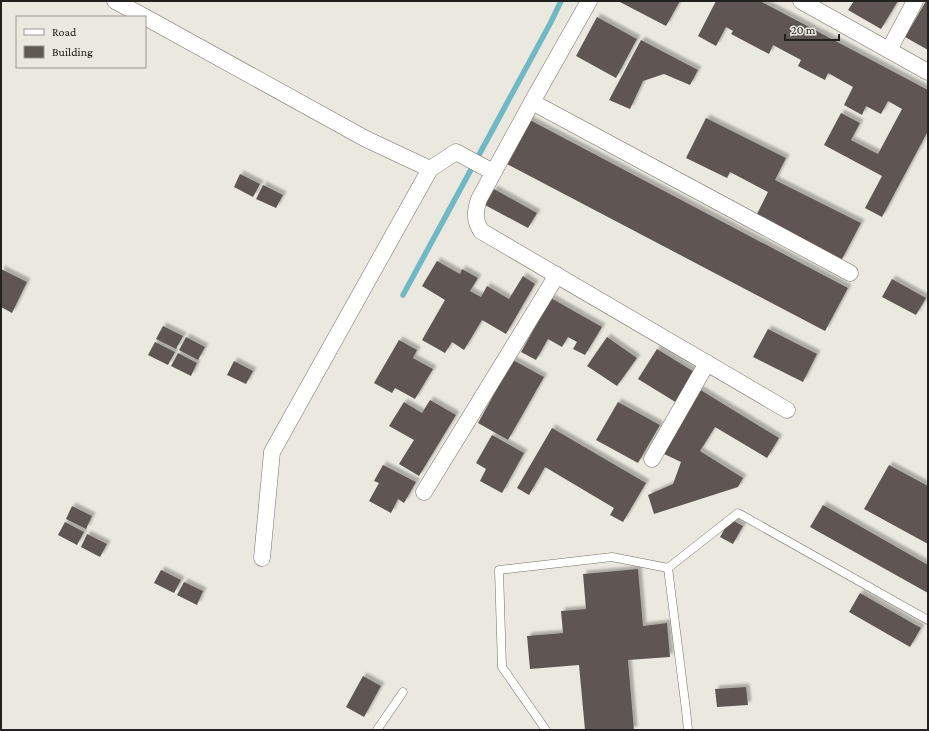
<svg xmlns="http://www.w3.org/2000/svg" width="929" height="731" viewBox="0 0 929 731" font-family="'Crimson Pro',serif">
	<defs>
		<filter id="shadow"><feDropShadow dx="3.5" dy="-3.5" stdDeviation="1" flood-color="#0004"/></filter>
	</defs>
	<rect width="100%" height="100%" fill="#ebe8df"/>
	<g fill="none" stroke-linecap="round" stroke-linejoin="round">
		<path stroke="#71b8c5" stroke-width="5.5" d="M403,295L551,22L561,1"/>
	</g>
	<g fill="#5f5752" filter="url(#shadow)">
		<path d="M618,1H680L666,26Z"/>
		<path d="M716,1H760L928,90V131L882,217L865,208L882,176L824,145L841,113L860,123L851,140L878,154L902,109L888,101L881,114L866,106L862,115L844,105L853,87L828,73L825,80L798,66L801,60L773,45L769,54L731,34L733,31L726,27L716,46L698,36Z"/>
		<path d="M854,1H898L881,29L848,10Z"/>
		<path d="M926,1H928V50L905,37Z"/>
		<path d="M597,17L637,39L616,78L576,56Z"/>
		<path d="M641,40L698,70L690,85L664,74L643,81L630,109L609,100Z"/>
		<path d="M706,118L786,158L775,180L861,223L841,261L755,218L768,192L730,172L727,178L686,158Z"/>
		<path d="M528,119L848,288L825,331L505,163Z"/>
		<path d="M240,174L260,184L253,197L234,187Z"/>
		<path d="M263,185L283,195L276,208L256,199Z"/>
		<path d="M494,189L537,213L528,228L485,205Z"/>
		<path d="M437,261L460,274L462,269L478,278L470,291L481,297L487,286L509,299L523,276L535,284L506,334L482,320L464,350L452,342L445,353L422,340L445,300L422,286Z"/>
		<path d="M1,269L27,282L12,313L1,307Z"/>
		<path d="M892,279L926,298L916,315L882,297Z"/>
		<path d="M551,298L602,327L585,355L573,349L577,342L568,337L562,347L548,339L536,360L521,352Z"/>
		<path d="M163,326L183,336L176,349L156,339Z"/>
		<path d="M768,329L817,354L803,382L753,357Z"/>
		<path d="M186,337L205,347L198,360L179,350Z"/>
		<path d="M607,337L637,358L617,386L587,366Z"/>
		<path d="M399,340L417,350L413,358L433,369L415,399L395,388L392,393L374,383Z"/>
		<path d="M155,342L175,352L168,365L148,355Z"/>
		<path d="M657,349L696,373L677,403L638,379Z"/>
		<path d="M178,353L197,363L191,376L171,366Z"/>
		<path d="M513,360L544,377L508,440L478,423Z"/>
		<path d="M234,361L253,371L246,384L227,375Z"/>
		<path d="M699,389L779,438L767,458L715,427L700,451L743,478L738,487L654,514L648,495L673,484L681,462L660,452Z"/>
		<path d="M430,400L456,415L419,476L399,464L414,440L389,426L404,402L422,413Z"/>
		<path d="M618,402L660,425L638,463L596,440Z"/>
		<path d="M552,428L646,483L623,522L610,515L614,508L545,467L529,495L517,488Z"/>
		<path d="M492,435L524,453L502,493L480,481L486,469L476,463Z"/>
		<path d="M383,465L416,482L404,503L398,499L391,513L369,501L379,483L374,481Z"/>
		<path d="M889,465L928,486V544L864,509Z"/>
		<path d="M823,505L928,565V593L810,527Z"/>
		<path d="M72,506L92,516L86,529L66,519Z"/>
		<path d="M730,519L743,526L733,544L720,537Z"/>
		<path d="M65,522L84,532L77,545L58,535Z"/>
		<path d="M87,534L107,544L100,557L81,547Z"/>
		<path d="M638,569L643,626L667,623L670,657L628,660L634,730H585L579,665L530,669L527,636L563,633L561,611L586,609L583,574Z"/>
		<path d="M161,570L181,580L174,593L154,583Z"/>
		<path d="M184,582L203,591L197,605L177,595Z"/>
		<path d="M860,593L921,628L910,647L849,612Z"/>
		<path d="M363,676L381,686L364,717L346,707Z"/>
		<path d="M746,687L748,705L717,707L715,689Z"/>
	</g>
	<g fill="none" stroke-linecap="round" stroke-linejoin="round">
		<g stroke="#747169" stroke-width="9">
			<g id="lane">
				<path d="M668,568L738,513L928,620"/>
				<path d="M668,568L686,710L688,730"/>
				<path d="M377,730L403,692"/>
				<path d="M546,730L502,667L499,570L612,557L668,568"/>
			</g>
		</g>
		<g stroke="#747169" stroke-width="17">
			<g id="street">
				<path d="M115,1L145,17"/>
				<path d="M589,1L532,102L479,199C475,211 474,220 481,231L787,410"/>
				<path d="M801,1L928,72"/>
				<path d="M145,17L366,139L430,169L456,152L493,172"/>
				<path d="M889,50L915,1"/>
				<path d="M532,102L850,273"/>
				<path d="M652,459L707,363"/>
				<path d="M424,492L557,275"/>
				<path d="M262,558L272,452L430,169"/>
			</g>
		</g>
		<use href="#lane" stroke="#fff" stroke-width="8"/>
		<use href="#street" stroke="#fff" stroke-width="16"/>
	</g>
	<rect width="929" height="731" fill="none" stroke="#23211e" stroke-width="4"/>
	<rect x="16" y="16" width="130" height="52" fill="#ebe8df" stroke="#9b9892"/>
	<rect x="24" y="29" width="20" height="6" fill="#ffffff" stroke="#9b9892"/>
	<text x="52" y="36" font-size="12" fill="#23211e">Road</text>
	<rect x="24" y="46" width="20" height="12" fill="#5f5752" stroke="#9b9892"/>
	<text x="52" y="56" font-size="12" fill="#23211e">Building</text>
	<path d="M785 34v6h54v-6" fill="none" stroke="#23211e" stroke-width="2"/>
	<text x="791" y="34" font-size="12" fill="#23211e" stroke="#ebe8df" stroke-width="3" paint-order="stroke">20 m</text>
</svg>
